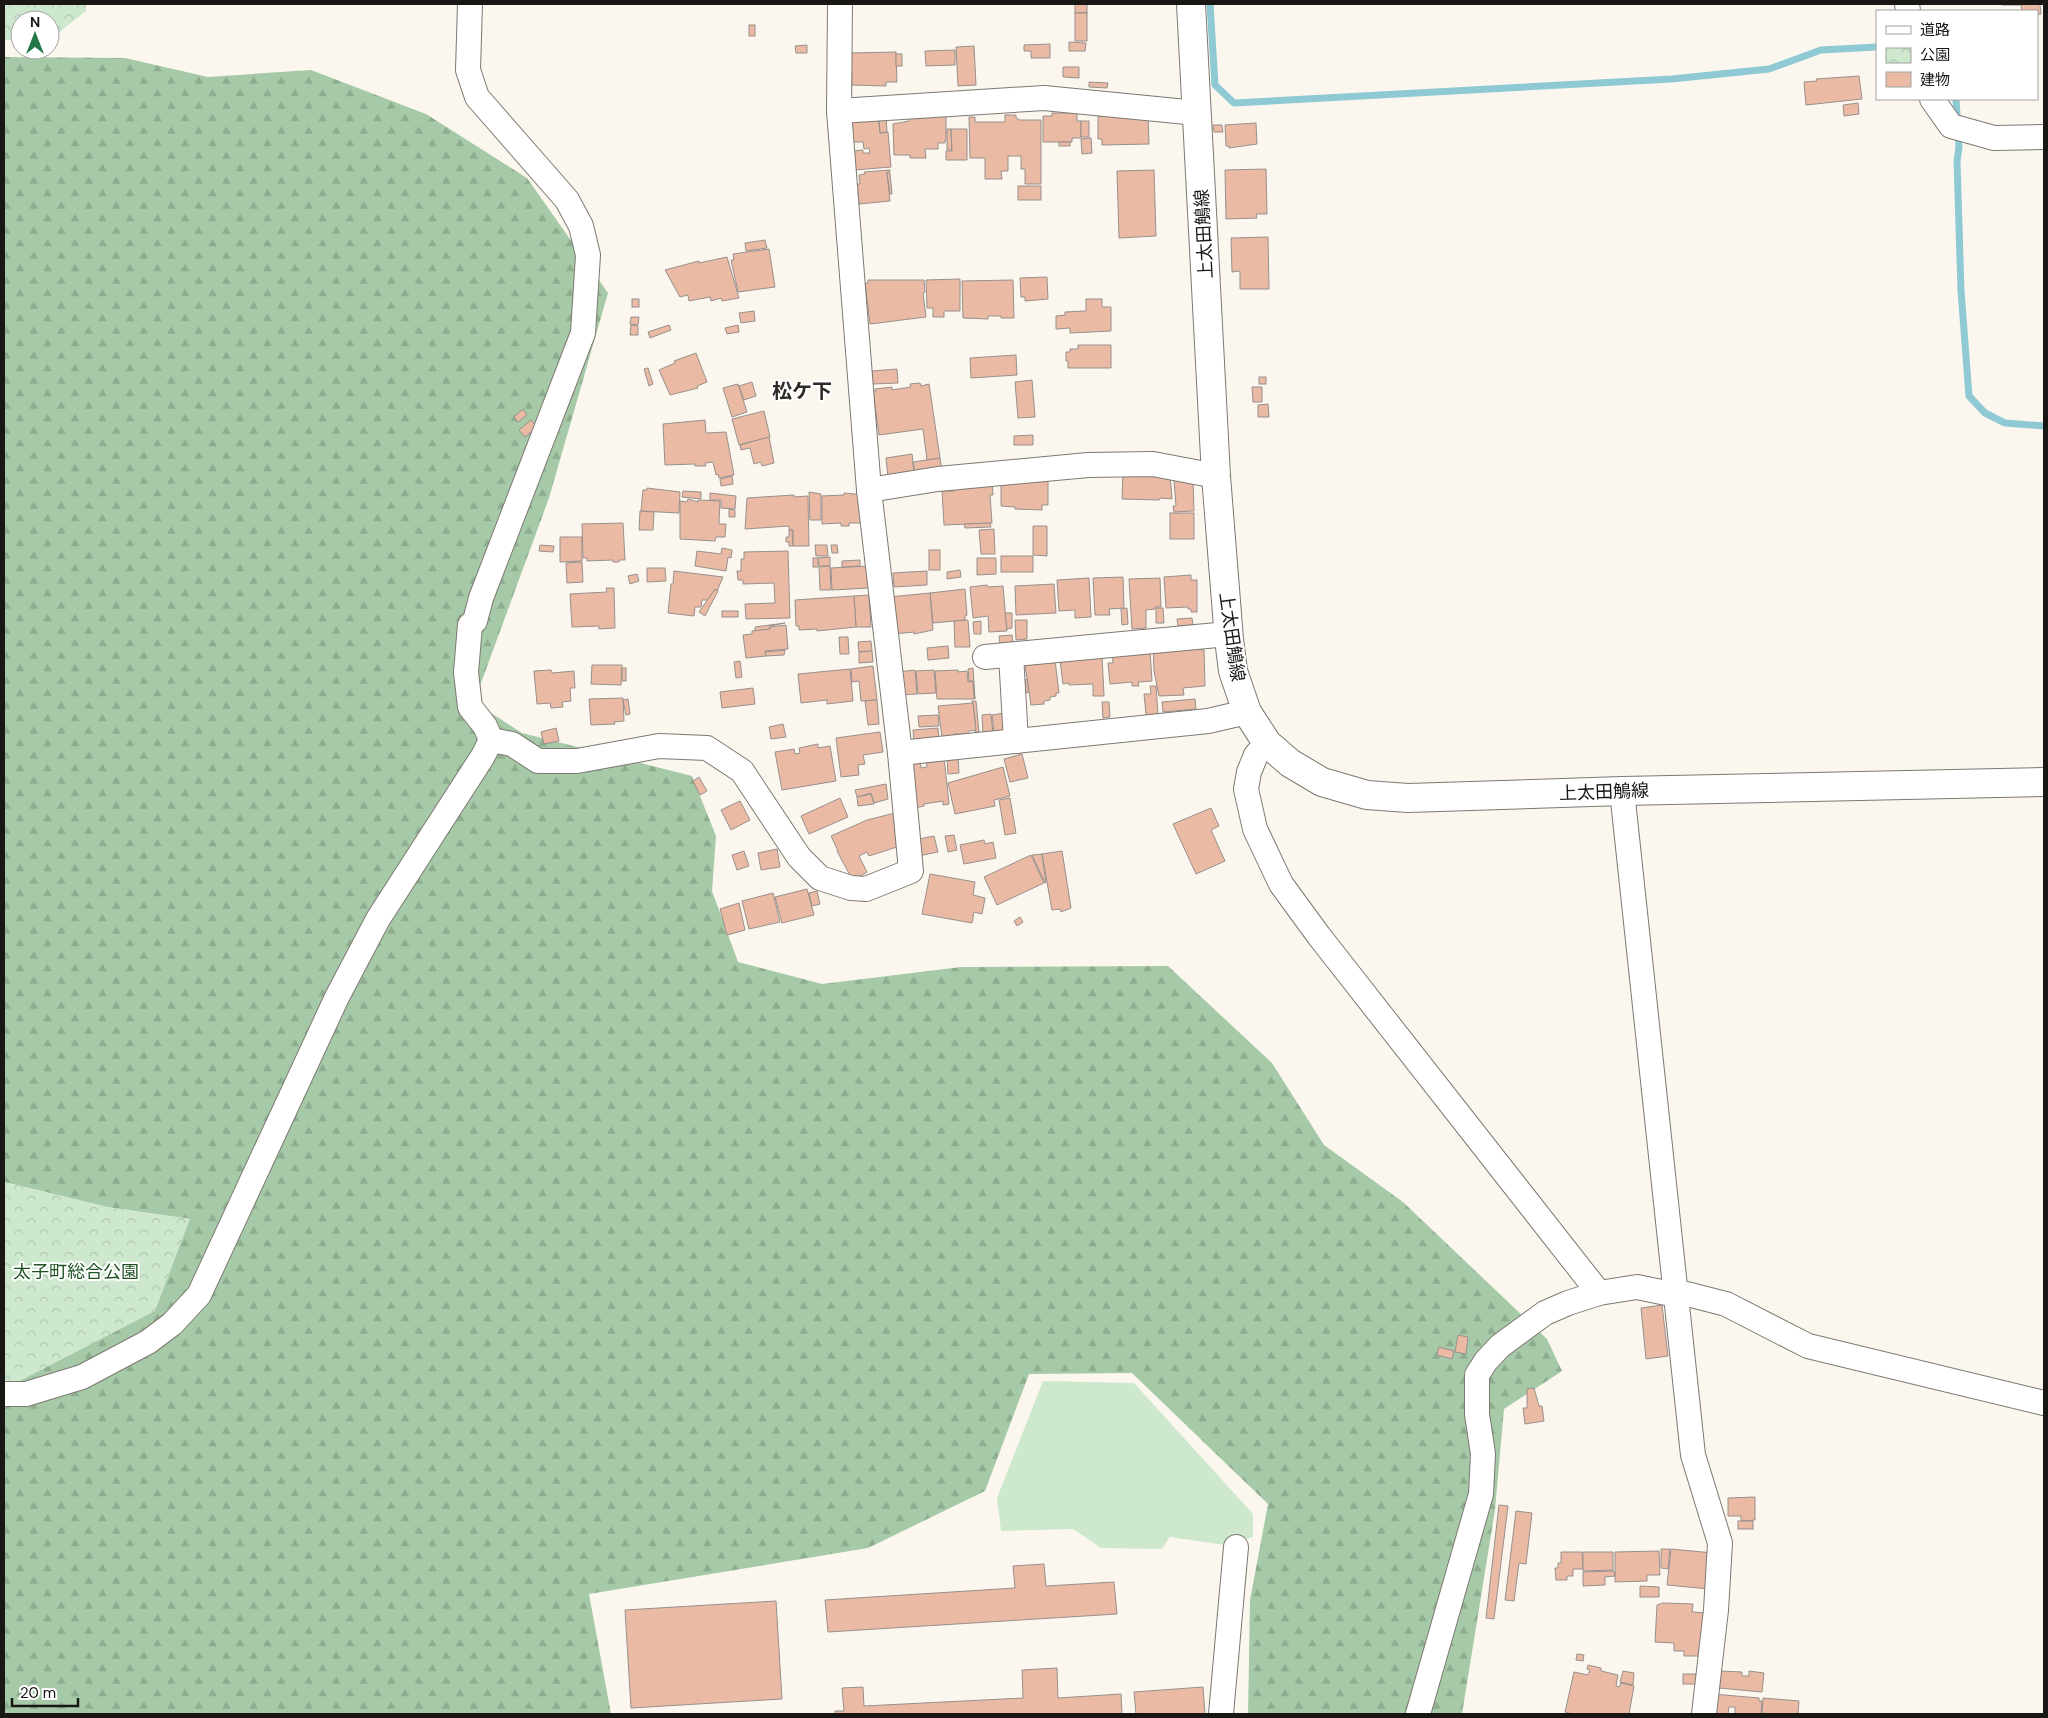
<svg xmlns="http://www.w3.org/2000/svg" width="2048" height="1718" viewBox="0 0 2048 1718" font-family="'DM Sans','Noto Sans JP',sans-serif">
	<defs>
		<pattern id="forest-firs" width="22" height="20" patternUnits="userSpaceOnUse" patternTransform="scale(1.25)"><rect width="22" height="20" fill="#a6caa7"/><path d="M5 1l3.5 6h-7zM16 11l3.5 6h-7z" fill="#8ead8f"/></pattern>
		<pattern id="park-crowns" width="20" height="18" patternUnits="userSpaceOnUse" patternTransform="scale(1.25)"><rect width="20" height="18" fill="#cee8ce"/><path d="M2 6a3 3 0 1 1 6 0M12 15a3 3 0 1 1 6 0" fill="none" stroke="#b0c6b0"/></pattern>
	</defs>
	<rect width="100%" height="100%" fill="#fbf7ef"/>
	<path fill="url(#forest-firs)" d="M4,57L125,58L208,77L311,70L426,114L527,178L608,293L549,498L474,702L522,733L692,776L716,836L712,891L738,962L822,984L961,967L1168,966L1272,1063L1324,1145L1403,1202L1547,1339L1562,1371L1504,1409L1495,1510L1462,1714H1248L1250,1600L1268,1504L1132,1373L1029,1374L985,1491L868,1548L589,1594L611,1714H4V1381L18,1382L190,1219L107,1207L4,1182Z"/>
	<g fill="url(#park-crowns)">
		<path d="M4,4H86V11L52,38H50V20H20V40H4Z"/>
		<path d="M4,1182L107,1207L190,1219L155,1311L18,1382L4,1381Z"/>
	</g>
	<path fill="#cee8ce" d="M1043,1381L1134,1383L1253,1514V1537L1225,1545L1170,1537L1162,1549L1101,1548L1073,1529L1001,1531L997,1498Z"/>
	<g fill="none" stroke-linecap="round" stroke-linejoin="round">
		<g stroke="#8ec9d4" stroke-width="7">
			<path d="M1210,4L1215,85L1234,103L1672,79L1769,69L1821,50L1877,47"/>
			<path d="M1956,99L1959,147L1957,161L1961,291L1969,396L1985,413L2005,423L2044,426"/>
		</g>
	</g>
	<g fill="#eabaa5" stroke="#98908c">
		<rect x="1075" y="4" width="12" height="9"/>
		<path d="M2002,4H2040L2041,14H2037V11H2022L2021,5H2002Z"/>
		<rect x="1075" y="13" width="12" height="28"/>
		<rect x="749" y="25" width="6" height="11"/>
		<path d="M1069,42L1086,43L1085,51H1069Z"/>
		<path d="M1050,44V58H1031V51H1024V45Z"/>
		<path d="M807,45V53H796L795,46Z"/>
		<path d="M974,46L976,85L958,86L956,47Z"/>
		<path d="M955,50V65L926,66L925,51Z"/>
		<path d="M896,52L897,82H886V86L852,85L851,53Z"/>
		<rect x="896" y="54" width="6" height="12"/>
		<path d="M1063,67H1079V78L1063,77Z"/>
		<path d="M1859,76L1862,99L1806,105L1804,82L1817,81L1816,79Z"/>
		<path d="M1089,82L1108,83L1107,88L1089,87Z"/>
		<path d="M1858,103L1859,114L1844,116L1843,105Z"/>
		<path d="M946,113V140H945V143H938V149H925L926,158H910V155H894L893,124L909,121V118Z"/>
		<path d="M1052,113H1077V121H1081V138H1072V142H1043V116H1052Z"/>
		<path d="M878,115L880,133L888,132L891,167L854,170L853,151L863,150V153H870L869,148L864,149L863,142H852L850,120Z"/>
		<path d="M1005,115H1016V118L1020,120H1041V184H1025V169H1021V156H1008V171H1001L1002,179H985V158H970L969,117H975V122H1005Z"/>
		<path d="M1148,115L1149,144L1102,145V139H1098V116Z"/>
		<path d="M879,117H886L887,132L880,133Z"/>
		<rect x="1081" y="121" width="8" height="16"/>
		<path d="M1256,123L1257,144L1229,148V146H1226L1225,125Z"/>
		<path d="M1213,125H1222L1223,132H1214Z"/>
		<path d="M947,129H951L952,150H947Z"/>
		<path d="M951,129H967V160H946V151H952Z"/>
		<path d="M1091,138L1092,153L1082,154L1081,139Z"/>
		<rect x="1059" y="142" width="11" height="4"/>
		<path d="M1266,169L1267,214H1256L1257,218L1226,219L1225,170Z"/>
		<path d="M890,170V172H887L890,201L859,204L857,184H860L859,175L865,174L864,172Z"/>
		<path d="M1154,170L1156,236L1119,238L1117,171Z"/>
		<path d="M887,173H890L892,194H890Z"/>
		<rect x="1018" y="186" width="23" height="14"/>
		<path d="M1268,237L1269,289H1240V271L1232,272L1231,238Z"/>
		<path d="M765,240L767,248L746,251L745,243Z"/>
		<path d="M769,249L775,287L738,292L731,260H734L733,254Z"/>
		<path d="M727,257L739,298L722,301L721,298L711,301L710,297L689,301L688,295L680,297L665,270L699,261V263Z"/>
		<path d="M1047,277L1048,299L1025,301V297H1021L1020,278Z"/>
		<path d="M960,279V311H944V317H933V308H927L926,280Z"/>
		<path d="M868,280H924L925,292L923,293L926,317L870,324L865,283H868Z"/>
		<path d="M1013,280L1014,318H1001V316H988V319L963,318L962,281Z"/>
		<rect x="632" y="299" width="7" height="8"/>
		<path d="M1086,299H1102V307H1111V331L1070,333V328L1056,329V316L1065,315V312L1086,311Z"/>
		<path d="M754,311L755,321L741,323L739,313Z"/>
		<path d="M631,317H639L638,325L630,324Z"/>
		<path d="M631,325L638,326V335H630Z"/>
		<path d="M669,325L671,330L650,338L648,332Z"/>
		<path d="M738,325L739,332L727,334L725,328Z"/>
		<path d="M1078,345H1111V368H1068V361H1066V352H1070V349H1078Z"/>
		<path d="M696,353L707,382L697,386L698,388L670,395L659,370L675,363L674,361Z"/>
		<path d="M1016,355L1017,375L971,378L970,358Z"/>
		<path d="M648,368L653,384L649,386L644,369Z"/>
		<path d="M897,369L898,383L873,384L872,371Z"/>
		<rect x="1259" y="377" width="7" height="7"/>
		<path d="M1032,380L1035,417L1018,418L1015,382Z"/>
		<path d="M752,382L756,396L744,400L739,386Z"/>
		<path d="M920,383L921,386L929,384L940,458L927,460L923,429L879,435L873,392H875V389L892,387V390L911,387L910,384Z"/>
		<path d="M738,384L747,412L732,417L723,388Z"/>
		<path d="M1252,387H1262V402H1253Z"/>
		<path d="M1268,404L1269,417H1258V405Z"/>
		<path d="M523,409L527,415L518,422L514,417Z"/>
		<path d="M764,411L770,437L739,445L732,419Z"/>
		<path d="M531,420L537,427L525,437L519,430Z"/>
		<path d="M705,420L706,433L726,432L734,475L719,478L718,474L716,475L713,462L705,463L706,466H695V464L665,465L663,424Z"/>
		<path d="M1033,435V445H1014V436Z"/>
		<path d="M769,437L774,463L762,466L761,462L754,464L750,448L741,450L740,445Z"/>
		<path d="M912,454L914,473L888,477L886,458Z"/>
		<path d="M940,458L942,470L915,473L913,462Z"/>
		<path d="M1123,469L1170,474L1172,499L1160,498L1159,500L1122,499Z"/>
		<path d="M1001,475L1048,476V505H1042V510L1015,509V507L1001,506Z"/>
		<path d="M732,476L733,484L721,486L720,479Z"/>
		<path d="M992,478L993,495H990L992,523L944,525L942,491H954V481Z"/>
		<path d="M1193,479L1194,511L1174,512L1173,506H1176L1174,480Z"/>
		<path d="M647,488L680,492L679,513L641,511L643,490H647Z"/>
		<path d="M683,491L701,492V499L682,497Z"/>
		<path d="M809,492L821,494V520H810Z"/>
		<path d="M710,493L736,496L735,509L721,508V500H710Z"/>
		<path d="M844,493L865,495V523H849V526H841V523L822,524V496L844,495Z"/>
		<path d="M794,495V497L808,496L809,546H793V530H789V526L745,529L747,498Z"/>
		<path d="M688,499L698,502V500L720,501L719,524H726L725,537H716L715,541L680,539V501L687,502Z"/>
		<path d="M729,509L735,510V517H729Z"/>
		<path d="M640,511L654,512L653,530H639Z"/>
		<rect x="1170" y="513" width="24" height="26"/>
		<path d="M623,523L625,560H619V562H613V560L587,561V558H583L582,524Z"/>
		<path d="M990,523L991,527L965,528L964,524Z"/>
		<path d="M1033,526H1047V556L1033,555Z"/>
		<path d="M994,529L995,554H981L979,530Z"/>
		<path d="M789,530H792L793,546H789V542H786V537H789Z"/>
		<path d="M560,537H582V561L560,562Z"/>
		<path d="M540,545L554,546L553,552L539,551Z"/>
		<path d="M815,545H827L828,556H816Z"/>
		<path d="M831,545H837L838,553H832Z"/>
		<path d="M722,548L732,550L731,558L728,557L726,571L695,566L697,551L721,554Z"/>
		<rect x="929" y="550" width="11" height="20"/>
		<path d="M788,551L790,618L746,619L745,604L775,603L774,583L743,584V580H738L737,571H741V559H744V552Z"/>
		<rect x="1001" y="556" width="32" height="16"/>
		<path d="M830,557V566H819L818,558Z"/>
		<rect x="813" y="558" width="5" height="9"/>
		<path d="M977,558H996V574L977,575Z"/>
		<path d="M860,560V566L842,567V561Z"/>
		<path d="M582,562L583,582L567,583L566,563Z"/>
		<path d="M830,566L831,590H820L819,567Z"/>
		<path d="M868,566L869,588L832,590L831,568Z"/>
		<path d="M647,568H665L666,581L647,582Z"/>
		<path d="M960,570L961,577L947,579V572Z"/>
		<path d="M674,571L723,577L717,591L715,589L709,600H702L701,607H695L694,616L668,613L671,584H673Z"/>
		<path d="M927,571V585L894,587L893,573Z"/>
		<path d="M637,574L639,581L630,584L628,576Z"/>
		<path d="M1191,575V580H1197V612H1191V609H1188V607L1166,608L1164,577Z"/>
		<path d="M1123,577L1124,608L1109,609L1110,615H1095L1093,578Z"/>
		<path d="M1089,578L1091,617L1075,618V610L1059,611L1057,580Z"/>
		<path d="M1160,578L1161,607H1155V609L1146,610V628L1132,629L1129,579Z"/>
		<path d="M1054,584L1056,613L1016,615L1015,586Z"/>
		<path d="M987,585L988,587L1003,586L1007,631L989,632L988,616L973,618L970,587Z"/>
		<path d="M606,588H614L615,628L599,629V626L572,627L570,594L607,592Z"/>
		<path d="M715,589L718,591L705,616L699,612Z"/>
		<path d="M965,589L967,615L965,616V620L933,623L930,593Z"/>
		<path d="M930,593L933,630L914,634V632L893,634L889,597Z"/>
		<path d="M869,595L871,627H856L854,596Z"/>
		<path d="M854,596L856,627L817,631V629L799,630V626H796L795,600Z"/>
		<path d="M1127,608L1128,624L1122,625L1121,609Z"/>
		<path d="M1156,608H1163L1164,623H1156Z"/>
		<rect x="722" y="611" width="16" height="6"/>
		<path d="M1005,613H1012V628L1007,629Z"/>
		<path d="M1192,618L1193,625L1178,626L1177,619Z"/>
		<path d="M968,620L970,647H955L954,621Z"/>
		<path d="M1015,620H1027V639L1016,640Z"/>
		<path d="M981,621V634H974L973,622Z"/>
		<path d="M785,623L770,626V629L755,631V627Z"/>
		<path d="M786,625L788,649L765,651L766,656L746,658L743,635L752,634V631L770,629V627Z"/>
		<path d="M1012,635L1013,642L1000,644L999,636Z"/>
		<path d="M839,637H848L849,654H840Z"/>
		<path d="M871,641L872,651L859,652L858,642Z"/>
		<path d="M1153,644L1201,646L1202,650H1204L1205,686L1183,688L1184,695L1159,696L1154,671Z"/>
		<path d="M948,646L949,658L928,660L927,648Z"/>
		<path d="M1112,648L1150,650L1152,681L1138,682L1139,686H1132V682L1110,684L1108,663H1113Z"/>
		<path d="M785,650L784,655L766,656L765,652Z"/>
		<path d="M872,651L873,662L859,663V652Z"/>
		<path d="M1059,652L1102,655L1104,696H1093V684L1069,685V683L1063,684Z"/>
		<path d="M1055,660L1059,693H1056V696L1050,697V700L1044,701V704L1031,705L1025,665Z"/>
		<path d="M740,661L742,677L736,678L734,662Z"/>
		<path d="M592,665H622L621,685L591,684Z"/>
		<path d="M873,666L877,700L861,701L859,681L852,682L851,669Z"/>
		<rect x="622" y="668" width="4" height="13"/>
		<path d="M973,668L975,699L973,681H969L968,669Z"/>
		<path d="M850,669L853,701L827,704V700L801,703L798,674Z"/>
		<path d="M551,670L552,673L574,671L575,688H570L571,701L562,702L563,707L551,708L550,703L537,704L534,671Z"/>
		<path d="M915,670L917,694L899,695L897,672Z"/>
		<path d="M934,670L936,693L918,694L916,671Z"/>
		<path d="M958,670V672L967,671L968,682L973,681L974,699H937L935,671Z"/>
		<path d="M1027,679L1029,692L1024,693L1025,680Z"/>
		<path d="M1150,686H1156L1158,714L1146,715L1144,694H1151Z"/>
		<path d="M753,688L755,704L722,708L720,692Z"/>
		<path d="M623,698L624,721L614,722L615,724L591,725L589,699Z"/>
		<path d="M628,699L630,714L626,715L623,700Z"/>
		<path d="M1195,699L1196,709L1163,712L1162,702Z"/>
		<path d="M877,700L879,724L868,725L865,701Z"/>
		<path d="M972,701H976L979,732H975V719Z"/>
		<path d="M1102,702H1109L1110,717L1103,718Z"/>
		<path d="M973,703L976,730L969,731L967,734H954V736L942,737L938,706Z"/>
		<path d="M1004,713L1006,731L994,732L992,715Z"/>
		<path d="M991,714L993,734L983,735L982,715Z"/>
		<path d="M938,715L939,726L919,727L918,716Z"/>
		<path d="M783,724L786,737L771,739L769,727Z"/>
		<path d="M556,728L559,741L544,744L541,732Z"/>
		<path d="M938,728L939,739L914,742L913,730Z"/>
		<path d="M880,732L883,752L863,755L865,764L858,765L859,775L841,777L836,738Z"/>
		<path d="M818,744V748L830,746L836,781L782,790L775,752L794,749L795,754L800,753L799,748Z"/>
		<path d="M1022,754L1028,778L1010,782L1004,759Z"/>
		<path d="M947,756H958L959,773L948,774Z"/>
		<path d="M944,757L949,804L943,805V801L924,804V806L915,808L903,762L920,760L921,768L927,767L926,759Z"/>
		<path d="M1003,767L1010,796L994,800L995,806L955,814L948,783Z"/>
		<path d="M699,777L707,791L700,795L693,781Z"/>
		<path d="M886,784L888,799L874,803L871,793L857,797L855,790Z"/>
		<path d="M871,794L874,804L858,806L857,797Z"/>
		<path d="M840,798L848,817L809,834L801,816Z"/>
		<path d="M1010,798L1016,833L1005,835L999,800Z"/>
		<path d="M740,801L750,820L731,830L721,810Z"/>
		<path d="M1211,808L1219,826L1211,830L1225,861L1196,874L1173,824Z"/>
		<path d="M895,813L900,846L869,856L867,852L859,856L867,872L853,881L837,851H838L831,836L867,820Z"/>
		<path d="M954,835L957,850L948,852L945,836Z"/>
		<path d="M934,836L938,852L918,856L914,840Z"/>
		<path d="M984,840L985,844L993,842L996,858L964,864L960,845Z"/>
		<path d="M777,849L780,867L761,870L758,853Z"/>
		<path d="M744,851L749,866L737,870L732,855Z"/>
		<path d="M1062,851L1071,908L1061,912L1060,909L1052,910L1042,854Z"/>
		<path d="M1042,854L1046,883H1045L1032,855Z"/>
		<path d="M1031,855L1044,883L997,905L984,877Z"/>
		<path d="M930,874L975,882L973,895L985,898L982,914L974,912L972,923L922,914Z"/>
		<path d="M807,889L814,915L782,923L775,897Z"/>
		<path d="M817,891L820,904L812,906L809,893Z"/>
		<path d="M773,893L780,922L749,929L742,901Z"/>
		<path d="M739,903L745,930L727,935L720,909Z"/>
		<path d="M1020,917L1023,922L1017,926L1014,921Z"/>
		<path d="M1662,1305L1668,1356L1646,1359L1641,1308Z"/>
		<path d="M1458,1335L1468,1337L1466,1354L1455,1352Z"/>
		<path d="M1439,1347L1454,1351L1452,1359L1437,1355Z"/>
		<path d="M1534,1388L1539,1406H1542L1544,1421L1525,1424L1523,1408H1527V1389Z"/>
		<path d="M1755,1497V1520L1741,1521V1516H1728V1498Z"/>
		<path d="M1499,1505L1508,1506L1494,1619L1486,1618Z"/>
		<path d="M1516,1511L1532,1513L1526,1564L1519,1563L1514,1601L1505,1600Z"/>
		<rect x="1738" y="1521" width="15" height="8"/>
		<path d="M1661,1549H1670L1668,1569L1661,1568Z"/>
		<path d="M1671,1549L1713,1553L1709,1589L1667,1585Z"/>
		<path d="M1659,1551L1660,1575H1647V1581L1615,1582V1552Z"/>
		<path d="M1561,1552H1582L1583,1569H1573V1576H1567V1580H1556L1555,1568H1558V1563H1561Z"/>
		<path d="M1583,1552H1613V1570L1583,1571Z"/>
		<path d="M1044,1564L1046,1586L1114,1582L1117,1614L828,1632L825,1600L1015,1588L1013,1566Z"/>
		<path d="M1614,1571L1615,1576L1605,1577V1585L1583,1586V1572Z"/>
		<path d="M1640,1586L1659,1587V1597H1640Z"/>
		<path d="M776,1601L782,1699L631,1708L625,1610Z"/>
		<path d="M1663,1603L1693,1604L1692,1612L1708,1613L1704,1656H1684V1651H1674V1643L1655,1642L1657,1605Z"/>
		<path d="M1577,1654L1584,1655L1583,1661L1576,1660Z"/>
		<path d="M1588,1665L1601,1668V1671L1618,1675L1616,1686L1619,1687L1621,1683L1634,1686L1629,1714H1572L1565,1712L1574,1672L1588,1675L1590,1670L1587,1669Z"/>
		<path d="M1057,1668L1058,1698L1121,1694L1122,1714H835V1711H844L842,1688L863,1687L864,1706L1023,1698L1022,1670Z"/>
		<path d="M1623,1671L1634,1673L1633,1685L1620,1682Z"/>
		<path d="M1721,1671L1742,1672V1676H1749V1671L1764,1673L1762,1692L1719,1688Z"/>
		<rect x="1683" y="1674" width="15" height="10"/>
		<path d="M1203,1687L1205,1714H1136L1134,1692Z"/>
		<path d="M1713,1694L1759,1698V1701H1762L1761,1714H1735V1707H1729L1728,1714H1711Z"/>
		<path d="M1763,1698L1799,1701L1798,1714H1762Z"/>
	</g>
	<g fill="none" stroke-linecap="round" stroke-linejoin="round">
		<g stroke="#7d7972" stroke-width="26">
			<g id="street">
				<path d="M470,4L468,70L477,97L567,200L581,226L588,255L583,333L481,598L475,621L470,625L466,672L470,707L485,726L491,740"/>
				<path d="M1907,4L1908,11"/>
				<path d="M1932,99L1951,126L1994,138L2044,137"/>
				<path d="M839,111L1044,98L1197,113"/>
				<path d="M869,490L938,479L1088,465L1153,464L1216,476"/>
				<path d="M1011,655L1016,741"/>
				<path d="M985,657L1228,634"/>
				<path d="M491,740L512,744L538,761H577L659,746L707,748L742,771L799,857L820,878L851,888L866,889L911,871L900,753L869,490L839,111L840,4"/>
				<path d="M1267,743L1256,755L1249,772L1246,789L1255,829L1281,884L1319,936L1599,1293"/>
				<path d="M900,753L1208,721L1247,712"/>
				<path d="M1622,791L1693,1455L1720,1543L1716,1610L1704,1714"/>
				<path d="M4,1394H26L82,1377L148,1342L172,1324L199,1295L337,997L378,919L483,756L491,740"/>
				<path d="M1221,1714L1236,1547"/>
				<path d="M1418,1714L1481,1494L1483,1454L1477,1414V1375L1486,1361L1500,1346L1545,1313L1568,1303L1599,1293L1637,1287L1676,1295L1687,1294L1726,1304L1808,1346L2044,1403"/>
			</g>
		</g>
		<g stroke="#7d7972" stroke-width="30">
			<path id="secondary" d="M1191,4L1216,476L1229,639L1233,671L1247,712L1267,743L1290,763L1322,782L1367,795L1408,798L1622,791L2044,782"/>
		</g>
		<use href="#street" stroke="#fff" stroke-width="24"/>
		<use href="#secondary" stroke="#fff" stroke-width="28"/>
	</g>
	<g text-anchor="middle" stroke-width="4" stroke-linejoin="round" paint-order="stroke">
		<g font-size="18" fill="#181714" stroke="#fff">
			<text transform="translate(1204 234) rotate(-93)" y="6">上太田鵤線</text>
			<text transform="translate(1232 637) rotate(82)" y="6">上太田鵤線</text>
			<text transform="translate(1604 792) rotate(-2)" y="6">上太田鵤線</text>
		</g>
		<g font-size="18" fill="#1f5223" stroke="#fff">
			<text x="76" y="1278">太子町総合公園</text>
		</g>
		<g font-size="20" font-weight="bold" fill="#2f2b26" stroke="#fff">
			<text x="802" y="398">松ケ下</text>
		</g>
	</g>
	<rect width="2048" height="1718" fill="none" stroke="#181714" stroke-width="10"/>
	<rect x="1876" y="10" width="162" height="90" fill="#ffffff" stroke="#a3a2a1"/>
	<rect x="1886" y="26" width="25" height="8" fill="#ffffff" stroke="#a3a2a1"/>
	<text x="1920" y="35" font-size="15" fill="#181714">道路</text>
	<rect x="1886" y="48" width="25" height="15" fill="url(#park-crowns)" stroke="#a3a2a1"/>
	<text x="1920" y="60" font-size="15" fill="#181714">公園</text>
	<rect x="1886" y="72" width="25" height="15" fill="#eabaa5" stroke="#a3a2a1"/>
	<text x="1920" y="85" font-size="15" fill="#181714">建物</text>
	<g transform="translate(35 35)"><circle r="24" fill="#ffffff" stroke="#a3a2a1"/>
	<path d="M0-4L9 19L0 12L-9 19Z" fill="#247648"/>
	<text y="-8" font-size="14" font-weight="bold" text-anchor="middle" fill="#181714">N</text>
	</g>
	<path d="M12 1698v8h66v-8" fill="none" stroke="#181714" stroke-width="2.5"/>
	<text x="20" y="1698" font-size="15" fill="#181714" stroke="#ffffff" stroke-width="4" paint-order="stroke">20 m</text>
</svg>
